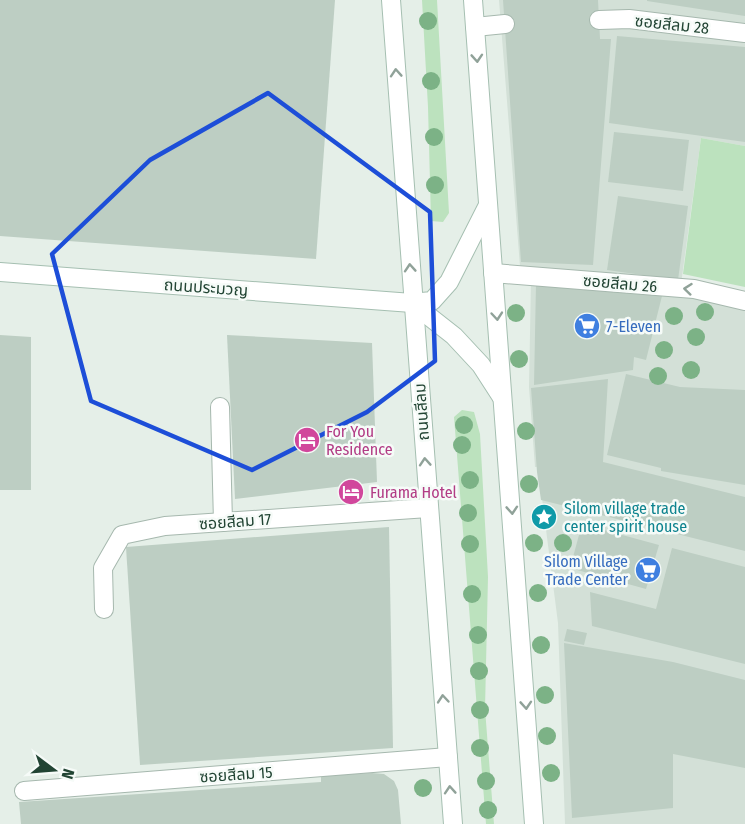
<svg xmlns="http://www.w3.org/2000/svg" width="745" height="824" viewBox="0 0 745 824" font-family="'Fira Sans Condensed','Noto Sans Thai',sans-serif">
	<rect width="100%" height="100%" fill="#e5efe8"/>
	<g fill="#d3e0d7">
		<path d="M499,0H745V146L701,138L681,284L520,266Z"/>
		<path d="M531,280L701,294L745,306V824H565L558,623L538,467H535L529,387Z"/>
	</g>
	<g fill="#bce2be">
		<path d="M422,0H437L449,213L443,222L431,221L428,107Z"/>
		<path d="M701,138L745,146V287L683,274Z"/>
		<path d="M462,410L474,412L480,434L488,577L485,709L494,824H486L454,417Z"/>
	</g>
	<g fill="#bdcec3">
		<path d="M0,0H335L316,259L0,236Z"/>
		<path d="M503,0H598L600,39H611L593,265L521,262Z"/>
		<path d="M647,0H745V16L647,1Z"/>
		<path d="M617,36L745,47V142L609,123Z"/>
		<path d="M614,132L689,140L683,191L608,182Z"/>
		<path d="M618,196L688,206L678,280L607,270Z"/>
		<path d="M536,284L662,296L646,360L634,357L633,370L534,385Z"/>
		<path d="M0,335L31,337V490H0Z"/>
		<path d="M227,335L372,343L377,482L235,499Z"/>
		<path d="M626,374L680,387L745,390V485L661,471V468L607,455Z"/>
		<path d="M608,379L603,462L745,497V551L541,500L537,472L531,388Z"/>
		<path d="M582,524L659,545L646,589L570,568Z"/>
		<path d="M389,527L393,748L140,765L126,547Z"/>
		<path d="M672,548L745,567V664L592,626L590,592L656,609Z"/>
		<path d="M567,629L587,633L584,645L564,641Z"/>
		<path d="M564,643L673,662L745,680V768L673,754V808L572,818Z"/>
		<path d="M372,773L384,774L394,781L398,790L401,824H21L19,802L321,782V775Z"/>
	</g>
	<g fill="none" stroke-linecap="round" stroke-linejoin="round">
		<g stroke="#a6b8ae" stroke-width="20">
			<g id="lane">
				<path d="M599,20L629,19L745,33"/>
				<path d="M475,27L505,24"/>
				<path d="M220,407L223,522"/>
				<path d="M104,609L103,568L122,535L165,526L428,508"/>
				<path d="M24,791L448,757"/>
			</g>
		</g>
		<g stroke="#a6b8ae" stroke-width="20">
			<path id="street" d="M493,273L694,289L745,301"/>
		</g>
		<g stroke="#a5bfb1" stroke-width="20">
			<g id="secondary">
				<path d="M391,0L453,824"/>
				<path d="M473,0L534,824"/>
				<path d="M0,272L412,303L432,301L449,282L487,207"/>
				<path d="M412,303L454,336L481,365L501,396"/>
			</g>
		</g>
		<use href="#lane" stroke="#fff" stroke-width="18"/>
		<use href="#street" stroke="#fff" stroke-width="18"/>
		<use href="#secondary" stroke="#fff" stroke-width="18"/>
	</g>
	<g fill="#7cb286">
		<circle cx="428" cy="21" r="9"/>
		<circle cx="431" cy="81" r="9"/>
		<circle cx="434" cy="137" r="9"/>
		<circle cx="435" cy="185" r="9"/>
		<circle cx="705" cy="312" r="9"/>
		<circle cx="516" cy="313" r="9"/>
		<circle cx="674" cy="316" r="9"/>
		<circle cx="696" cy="337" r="9"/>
		<circle cx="664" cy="350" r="9"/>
		<circle cx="519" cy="359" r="9"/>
		<circle cx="691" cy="370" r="9"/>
		<circle cx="658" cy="376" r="9"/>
		<circle cx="464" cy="425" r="9"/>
		<circle cx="526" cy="431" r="9"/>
		<circle cx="462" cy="445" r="9"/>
		<circle cx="470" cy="480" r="9"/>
		<circle cx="529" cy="484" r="9"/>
		<circle cx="468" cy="513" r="9"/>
		<circle cx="534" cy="543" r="9"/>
		<circle cx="563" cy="543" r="9"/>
		<circle cx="470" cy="544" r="9"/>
		<circle cx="538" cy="593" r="9"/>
		<circle cx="472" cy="594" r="9"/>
		<circle cx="478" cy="635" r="9"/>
		<circle cx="541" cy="645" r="9"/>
		<circle cx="479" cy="671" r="9"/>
		<circle cx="545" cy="695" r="9"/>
		<circle cx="480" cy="710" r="9"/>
		<circle cx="547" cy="736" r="9"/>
		<circle cx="480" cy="748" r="9"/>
		<circle cx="551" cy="773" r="9"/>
		<circle cx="486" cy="781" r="9"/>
		<circle cx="423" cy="788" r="9"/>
		<circle cx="488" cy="810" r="9"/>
	</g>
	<defs><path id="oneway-chevron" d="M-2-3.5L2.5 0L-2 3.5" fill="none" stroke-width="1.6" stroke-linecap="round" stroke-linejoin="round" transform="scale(1.5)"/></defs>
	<g stroke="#90a299">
		<use href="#oneway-chevron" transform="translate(477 58) rotate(86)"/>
		<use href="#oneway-chevron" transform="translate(396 73) rotate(-94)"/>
		<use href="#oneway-chevron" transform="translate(410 268) rotate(-94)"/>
		<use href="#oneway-chevron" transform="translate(688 289) rotate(-174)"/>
		<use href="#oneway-chevron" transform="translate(497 316) rotate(85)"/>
		<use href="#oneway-chevron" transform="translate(425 462) rotate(-94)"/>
		<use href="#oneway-chevron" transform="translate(512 510) rotate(86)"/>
		<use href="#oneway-chevron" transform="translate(443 699) rotate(-95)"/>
		<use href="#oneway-chevron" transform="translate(526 705) rotate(86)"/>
		<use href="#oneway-chevron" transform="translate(450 790) rotate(-94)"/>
	</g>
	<path fill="none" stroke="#1d4ed8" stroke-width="4.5" stroke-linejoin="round" d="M268,93L430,212L435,361L367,412L252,470L91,401L52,254L150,160Z"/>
	<defs>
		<g id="supermarket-disc" transform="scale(1.35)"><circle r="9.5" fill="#3f7fe0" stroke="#f6fbf8"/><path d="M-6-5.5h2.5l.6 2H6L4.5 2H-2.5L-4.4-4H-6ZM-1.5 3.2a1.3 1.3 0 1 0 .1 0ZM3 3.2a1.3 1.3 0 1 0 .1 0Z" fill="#fff"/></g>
		<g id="hotel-disc" transform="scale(1.35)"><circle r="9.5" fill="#d1479c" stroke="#f6fbf8"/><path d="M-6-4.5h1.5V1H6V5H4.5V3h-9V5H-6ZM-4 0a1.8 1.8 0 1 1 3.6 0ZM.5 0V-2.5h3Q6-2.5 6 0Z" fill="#fff"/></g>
		<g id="sight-disc" transform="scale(1.35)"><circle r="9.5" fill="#0f9aa8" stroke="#f6fbf8"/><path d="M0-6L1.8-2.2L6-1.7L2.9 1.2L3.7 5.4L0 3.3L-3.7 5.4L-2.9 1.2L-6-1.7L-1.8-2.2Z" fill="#fff"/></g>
	</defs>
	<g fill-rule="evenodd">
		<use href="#supermarket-disc" x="587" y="326"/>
		<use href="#hotel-disc" x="307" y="440"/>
		<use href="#hotel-disc" x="351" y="492"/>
		<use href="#sight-disc" x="544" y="517"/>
		<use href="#supermarket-disc" x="648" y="570"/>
	</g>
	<g text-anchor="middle" stroke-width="5" stroke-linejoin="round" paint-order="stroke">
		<g font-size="16" fill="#214433" stroke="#f6fbf8">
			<text transform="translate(672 24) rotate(6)" y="6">ซอยสีลม 28</text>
			<text transform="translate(620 283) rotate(5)" y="6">ซอยสีลม 26</text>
			<text transform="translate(206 287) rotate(4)" y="6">ถนนประมวญ</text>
			<text transform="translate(421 412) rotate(-94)" y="6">ถนนสีลม</text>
			<text transform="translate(235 521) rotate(-4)" y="6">ซอยสีลม 17</text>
			<text transform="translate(236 774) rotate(-4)" y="6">ซอยสีลม 15</text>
		</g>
		<g font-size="16" fill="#366cbe" stroke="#f6fbf8" text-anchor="start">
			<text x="606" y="332">7-Eleven</text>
			<text x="628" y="567" text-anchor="end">Silom Village<tspan x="628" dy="18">Trade Center</tspan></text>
		</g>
		<g font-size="16" fill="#b23c85" stroke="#f6fbf8" text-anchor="start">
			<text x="326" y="437">For You<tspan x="326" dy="18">Residence</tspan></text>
			<text x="370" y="498">Furama Hotel</text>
		</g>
		<g font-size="16" fill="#0d838f" stroke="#f6fbf8" text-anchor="start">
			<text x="564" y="514">Silom village trade<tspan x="564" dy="18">center spirit house</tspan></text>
		</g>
	</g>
	<g transform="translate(54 770) rotate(106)" stroke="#f6fbf8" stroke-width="4.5" paint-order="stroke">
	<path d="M0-4.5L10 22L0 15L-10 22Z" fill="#214433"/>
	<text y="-9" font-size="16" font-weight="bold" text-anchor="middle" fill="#214433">N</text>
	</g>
</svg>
